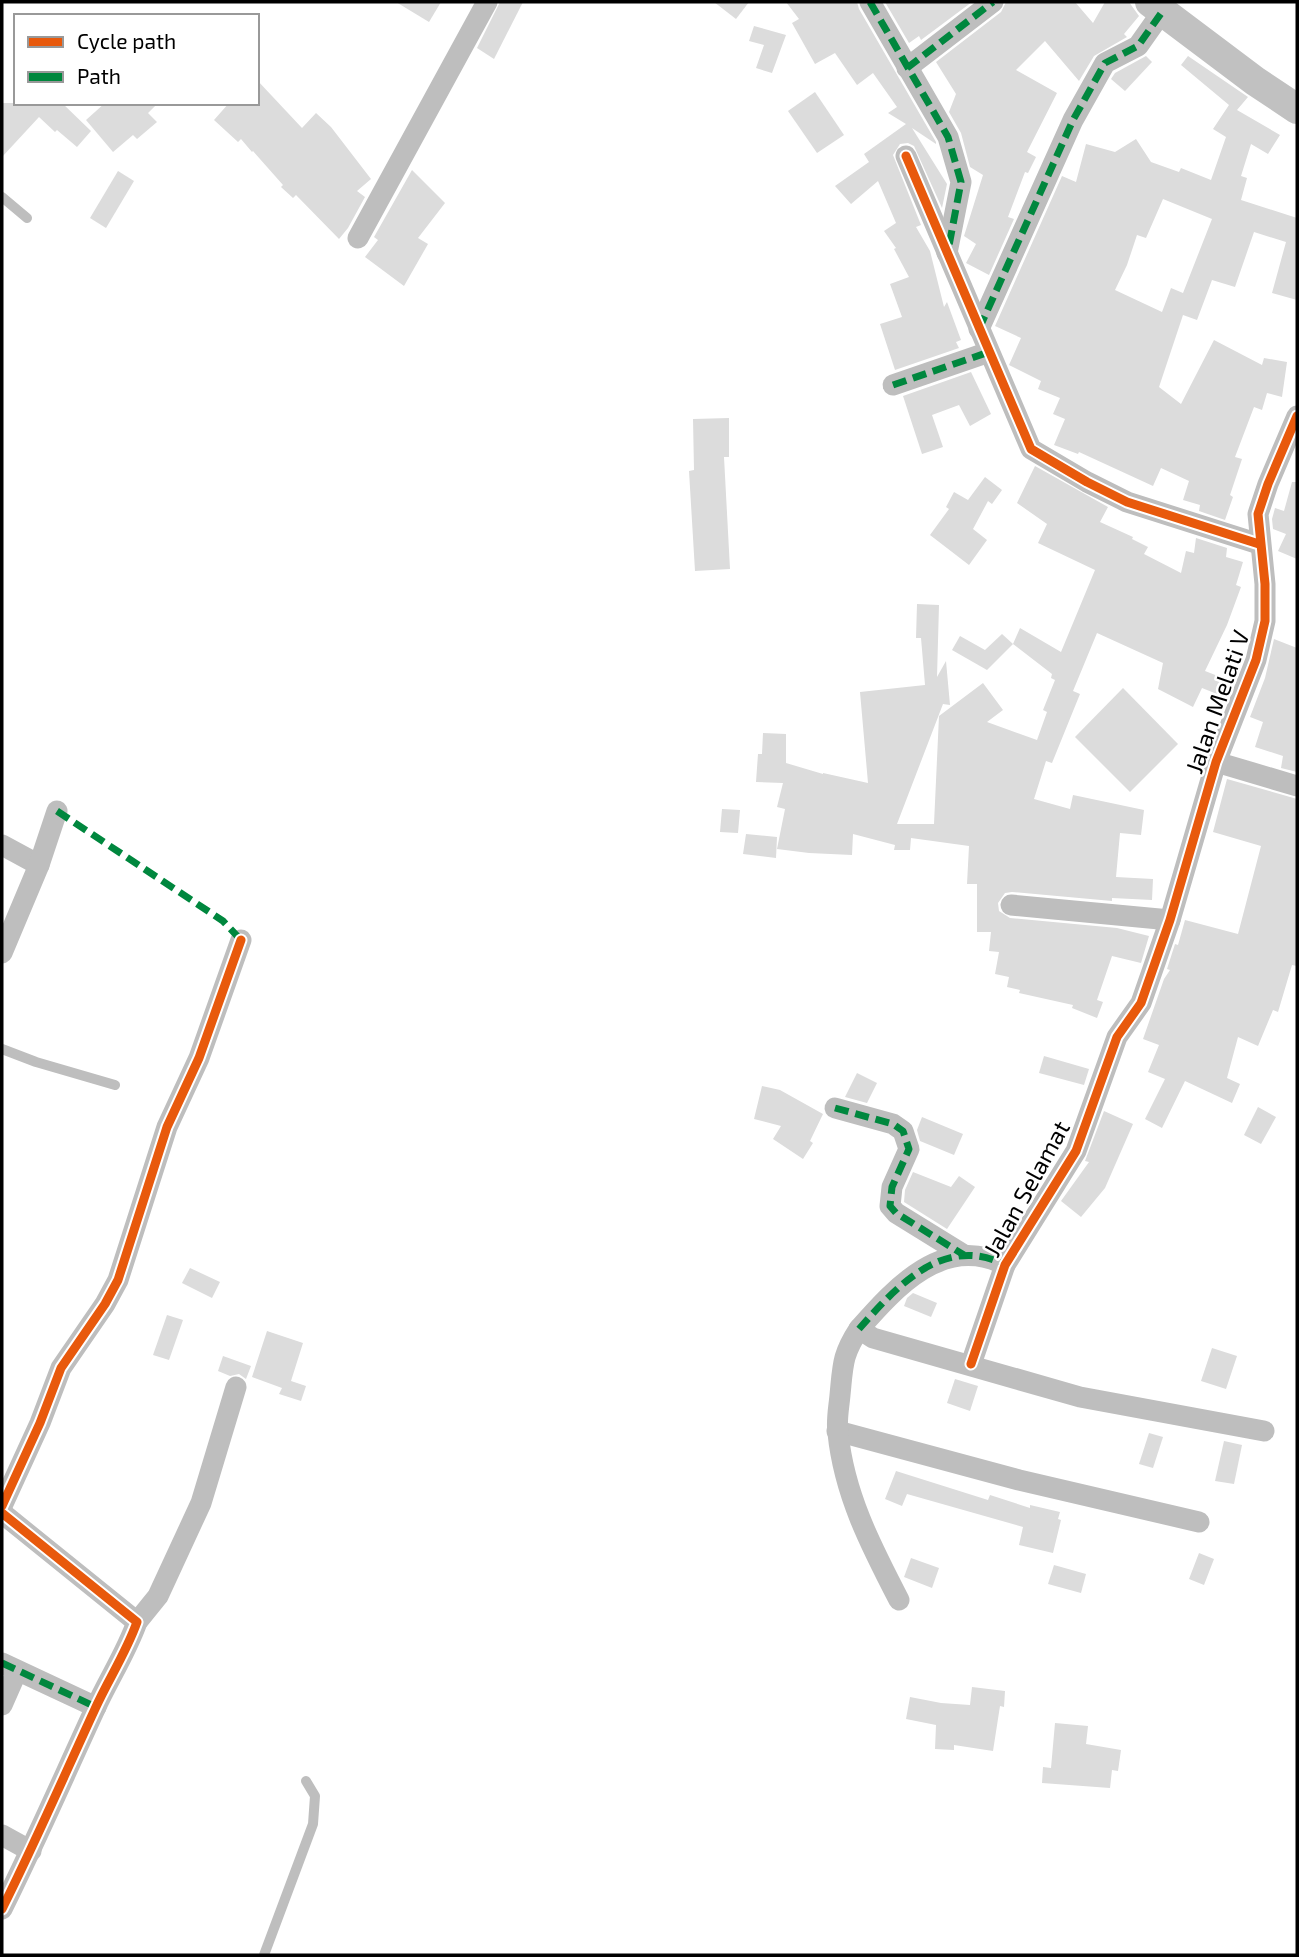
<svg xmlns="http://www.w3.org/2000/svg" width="1299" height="1957" viewBox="0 0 1299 1957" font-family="'Exo 2',sans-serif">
	<rect width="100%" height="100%" fill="#fff"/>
	<g fill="#dcdcdc" fill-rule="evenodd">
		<path d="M396,2H441L429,22Z"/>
		<path d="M500,2H523L494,59L477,48Z"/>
		<path d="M714,2H749L736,19Z"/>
		<path d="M786,2H857L859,9L936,142V144L912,128L947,184L942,208L914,146L908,143L900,144L893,155L921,225L916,227L930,251L944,307L947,302L961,340L956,342L959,348L895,370L880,324L902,317L890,284L909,277L894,249L896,248L884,231L896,223L878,181L851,204L835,186L869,162L864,154L906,124L888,113L897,107L873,73L857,85L835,53L815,64L792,23L799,19Z"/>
		<path d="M885,2H972L921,40L919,36L909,43Z"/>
		<path d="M1006,2H1075L1093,23L1105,2H1129L1139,16L1124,34L1127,37L1094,56L1079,81L1045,41L1016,70L1057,93L1027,152L1036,157L1028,173L1025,172L1008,217L1014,219L989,275L966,263L976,244L964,236L983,175L970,167L961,133L949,112L956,94L936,62L1001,12Z"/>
		<path d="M754,26L786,35L772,73L756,68L764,45L749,41Z"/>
		<path d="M1146,56L1152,62L1125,91L1111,79L1115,73Z"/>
		<path d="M1188,56L1248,97L1237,110L1280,135L1268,154L1251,144L1241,176L1247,178L1241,200L1297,218V300L1272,293L1286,242L1254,232L1235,287L1212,280L1197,320L1183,315L1159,387L1181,404L1214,340L1262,365L1264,358L1287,362L1282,397L1267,393L1262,410L1254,407L1235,457L1242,459L1230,495L1233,497L1225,520L1199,511L1200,505L1183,500L1189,481L1161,468L1153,486L1079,452L1078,454L1054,445L1065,419L1053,414L1060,398L1038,389L1041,381L1009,365L1021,338L995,326L1062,176L1076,182L1086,144L1115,152L1136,139L1151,162L1179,172L1181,168L1211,180L1226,137L1213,129L1229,105L1181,65ZM1163,199L1212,219L1183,293L1171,288L1162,312L1115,290L1127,265L1137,235L1146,238Z"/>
		<path d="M257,80L302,128L316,113L331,127L371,179L357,191L365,197L348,228L339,239L296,195L293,198L281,187L283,185L253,151L252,152L241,139L238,142L214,120L229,103H257Z"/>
		<path d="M815,92L844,135L817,153L788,111Z"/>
		<path d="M2,103H62L91,131L77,147L57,130L55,132L39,117L2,157Z"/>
		<path d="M105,103H158L148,113L157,122L137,139L133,135L113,152L86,120Z"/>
		<path d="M412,170L445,203L418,238L428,244L404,286L365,257L378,240L374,237Z"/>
		<path d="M118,171L134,181L106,228L90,218Z"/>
		<path d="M971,372L991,414L970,426L959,405L932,415L943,447L922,454L903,396Z"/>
		<path d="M729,418V457H724L730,569L695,571L689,471L694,470L693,419Z"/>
		<path d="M1035,466L1108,507L1100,522L1133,537L1132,539L1148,547L1144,554L1181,573L1186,551L1194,553L1196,538L1227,548L1226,557L1243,562L1236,585L1241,587L1227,625L1205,671L1223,678L1217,694L1202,688L1193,707L1158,689L1163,663L1097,633L1073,691L1080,694L1052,763L1046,761L1034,799L1070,809L1073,795L1144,810L1141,835L1120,833L1116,877L1153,879L1152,900L1112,898V901L1012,892L1005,893L998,903L999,911L1010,918L1117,928L1149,936L1141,963L1112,956L1097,1000L1103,1002L1097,1018L1072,1008L1073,1005L1019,993L1020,990L1007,987L1009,977L995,974L999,952L989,951L991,932H977V884H967L969,846L911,838L910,850H894L895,845L853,834L852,855L809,853L777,849L785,809L777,807L783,783L756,782L758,754H762L763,733L786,734V763L823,774V773L868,783L860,692L925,685L921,638H916L917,604L939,605L937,677L946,661L950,705L943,704L897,824H934L939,716L983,683L1003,710L987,722L1037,740L1047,712L1043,710L1055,680L1051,678L1052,674L1013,644L1020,628L1061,652L1095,570L1038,543L1047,524L1017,503Z"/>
		<path d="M985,477L1002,490L992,504L988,501L973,529L987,540L969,565L930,535L949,509L946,507L954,492L968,500Z"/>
		<path d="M1292,482H1297V559L1278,551L1286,534L1273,529L1272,519L1275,508L1284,511Z"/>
		<path d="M1002,634L1013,644L987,670L952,650L960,636L985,650Z"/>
		<path d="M1274,639L1297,648V772L1281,768L1283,756L1255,747L1263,722L1250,717L1265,678Z"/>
		<path d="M1123,688L1178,744L1130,792L1075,737Z"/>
		<path d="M1227,779L1297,799V966L1292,965L1278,1012L1273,1010L1258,1046L1238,1037L1227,1078L1240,1084L1232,1103L1185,1081L1162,1128L1145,1119L1165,1079L1148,1072L1159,1045L1143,1039L1164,979L1170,970L1167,969L1175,944L1178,945L1185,920L1238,934L1261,846L1213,832Z"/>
		<path d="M722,809L740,810L738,833L720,832Z"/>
		<path d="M746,834L777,837L776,858L743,854Z"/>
		<path d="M1044,1056L1089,1069L1084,1085L1039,1073Z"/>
		<path d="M857,1073L877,1083L867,1103L845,1097Z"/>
		<path d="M762,1086L780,1090L823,1114L810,1141L813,1143L803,1159L773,1139L781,1126L754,1119Z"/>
		<path d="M1258,1107L1276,1117L1261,1144L1244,1135Z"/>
		<path d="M1104,1111L1133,1124L1105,1188L1081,1217L1061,1201L1089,1162L1085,1161Z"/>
		<path d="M922,1117L963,1134L954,1155L920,1141L917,1130Z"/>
		<path d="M913,1172L951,1187L959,1176L975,1187L947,1229L904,1202L905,1190Z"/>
		<path d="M190,1268L220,1282L212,1298L182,1283Z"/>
		<path d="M913,1293L937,1303L931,1317L904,1306L907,1298Z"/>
		<path d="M167,1315L183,1320L169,1360L153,1355Z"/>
		<path d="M267,1331L303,1343L291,1381L306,1386L301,1401L279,1394L282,1388L252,1377Z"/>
		<path d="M1212,1348L1237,1356L1226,1389L1201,1381Z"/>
		<path d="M223,1356L251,1366L246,1379L239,1374L230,1376L218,1371Z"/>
		<path d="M955,1379L978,1386L970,1411L947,1403Z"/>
		<path d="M1149,1433L1163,1437L1153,1468L1139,1464Z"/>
		<path d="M1224,1441L1242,1445L1234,1484L1215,1481Z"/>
		<path d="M896,1471L988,1500L990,1495L1030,1508V1505L1060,1512L1058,1519L1061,1520L1053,1553L1019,1545L1023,1527L907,1494L902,1506L885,1499Z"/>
		<path d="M1199,1553L1214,1559L1204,1585L1189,1579Z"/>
		<path d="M911,1558L939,1568L932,1588L904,1577Z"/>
		<path d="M1054,1565L1086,1574L1081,1593L1048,1584Z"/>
		<path d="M972,1687L1005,1691L1004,1707L1000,1706L993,1751L954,1745V1750L935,1749L936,1725L906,1719L910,1697L941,1703L970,1705Z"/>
		<path d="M1055,1723L1088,1726L1086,1744L1121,1750L1118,1771L1112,1770L1110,1788L1042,1783L1043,1767L1051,1768Z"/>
	</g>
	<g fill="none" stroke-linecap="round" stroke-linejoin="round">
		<g stroke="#bebebe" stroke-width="10">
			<path d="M2,197L27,218"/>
			<path d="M2,1049L36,1062L115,1085"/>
			<path d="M264,1955L313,1824L315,1796L306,1781"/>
		</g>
		<g stroke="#bebebe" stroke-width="21">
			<path d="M870,2L948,137L961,182L947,253"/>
			<path d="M907,68L993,2"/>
			<path d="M906,156L1031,449L1087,482L1127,502L1259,544"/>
			<path d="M358,238L487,2"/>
			<path d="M979,329L1073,120L1105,63L1138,46L1162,12"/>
			<path d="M893,385L989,352"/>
			<path d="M1216,762L1297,786"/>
			<path d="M2,845L39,865"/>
			<path d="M1011,905L1170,920"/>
			<path d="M2,953L39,865L57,811"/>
			<path d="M835,1108L893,1124L903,1131L909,1149L892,1187L890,1206L896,1213L964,1255"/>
			<path d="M859,1329C895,1288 944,1233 1005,1265"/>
			<path d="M971,1364L1005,1265L1076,1151L1117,1037L1141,1003L1170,920L1216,762L1256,660L1265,621V584L1258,514L1268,484L1297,416"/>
			<path d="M837,1431L1019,1480L1199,1522"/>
			<path d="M2,1506L40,1423L61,1368L105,1304L118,1280L167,1127L199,1058L241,940"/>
			<path d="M2,1513L137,1622C126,1653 108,1680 95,1709C64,1776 35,1843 2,1909"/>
			<path d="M899,1600C871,1546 844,1494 838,1433C836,1421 839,1407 840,1395C843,1365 842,1355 859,1329L873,1338L1080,1397L1264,1431"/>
			<path d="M137,1622L158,1596L201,1503L236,1387"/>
			<path d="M2,1663L96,1707"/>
			<path d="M2,1705L17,1671"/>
			<path d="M2,1835L31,1851"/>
		</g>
		<path stroke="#c1c1c1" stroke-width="30" d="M1150,2L1255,81L1297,109"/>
		<g stroke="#00873e" stroke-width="7" stroke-dasharray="14 7" stroke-linecap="butt">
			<path d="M870,2L948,137L961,182L948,251"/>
			<path d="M907,68L993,2"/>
			<path d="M979,329L1073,120L1105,63L1138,46L1162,12"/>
			<path d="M893,385L989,352"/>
			<path d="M57,811L223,921L241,940"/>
			<path d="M835,1108L893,1124L903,1131L909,1149L892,1187L890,1206L896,1213L964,1255"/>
			<path d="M859,1329C895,1288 944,1233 1005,1265"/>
			<path d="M2,1663L96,1707"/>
		</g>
		<g stroke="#fff" stroke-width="13">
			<g id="cycleway">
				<path d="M906,156L1031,449L1087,482L1127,502L1259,544"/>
				<path d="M971,1364L1005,1265L1076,1151L1117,1037L1141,1003L1170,920L1216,762L1256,660L1265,621V584L1258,514L1268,484L1297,416"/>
				<path d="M2,1506L40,1423L61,1368L105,1304L118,1280L167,1127L199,1058L241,940"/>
				<path d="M2,1513L137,1622C126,1653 108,1680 95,1709C64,1776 35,1843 2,1909"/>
			</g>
		</g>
		<use href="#cycleway" stroke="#e8590c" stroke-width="9"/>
	</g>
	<g text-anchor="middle" stroke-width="5" stroke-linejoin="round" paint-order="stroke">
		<g font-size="24" fill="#000" stroke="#fff">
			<text transform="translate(1218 702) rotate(-71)" y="8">Jalan Melati V</text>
			<text transform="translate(1027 1189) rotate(-61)" y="8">Jalan Selamat</text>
		</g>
	</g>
	<rect width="1299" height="1957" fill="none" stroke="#000000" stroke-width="7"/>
	<rect x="14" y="14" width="245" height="91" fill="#ffffff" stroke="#999999" stroke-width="2"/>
	<rect x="28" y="37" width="35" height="10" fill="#e8590c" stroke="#999999" stroke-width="2"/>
	<text x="77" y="49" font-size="21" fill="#000000">Cycle path</text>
	<rect x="28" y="72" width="35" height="10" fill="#00873e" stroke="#999999" stroke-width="2"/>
	<text x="77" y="84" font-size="21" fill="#000000">Path</text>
</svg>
